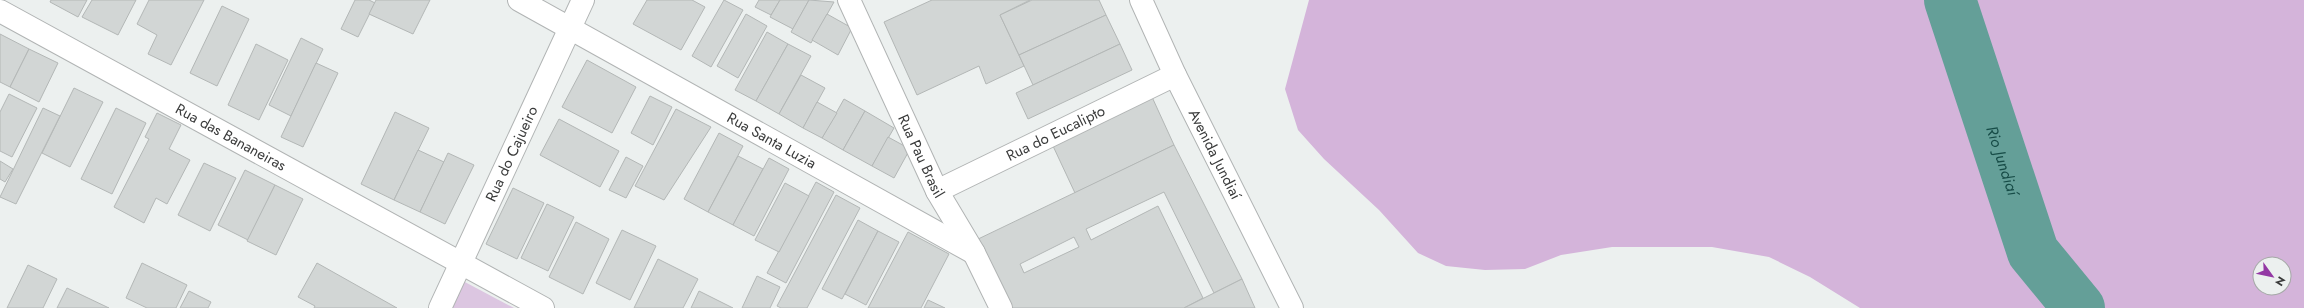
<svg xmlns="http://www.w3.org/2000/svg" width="2304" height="308" viewBox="0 0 2304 308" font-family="Jost,sans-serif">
	<rect width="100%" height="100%" fill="#ecf0ef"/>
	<path fill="#dcc6e1" d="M463,281L514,308H444Z"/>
	<path fill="#d4b4da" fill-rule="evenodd" d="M1309,0H2304V308H1860L1810,277L1769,257L1712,247H1612L1561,255L1525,269L1485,270L1446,266L1418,253L1379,210L1324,159L1298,130L1285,89ZM2260,264H2284V288H2260Z"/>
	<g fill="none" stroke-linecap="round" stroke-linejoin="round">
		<path stroke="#649f98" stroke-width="52" id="s1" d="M1950,0L2033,252L2079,308"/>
	</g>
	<g fill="#d2d6d5" stroke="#b3b7b6" fill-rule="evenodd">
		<path d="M51,0H87L78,17L50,2Z"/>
		<path d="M92,0H136L118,35L82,17Z"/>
		<path d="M149,0H204L171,65L148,54L157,35L137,24Z"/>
		<path d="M355,0H369L375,3L358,37L341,29Z"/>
		<path d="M376,0H430L413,34L369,14Z"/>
		<path d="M647,0H692L705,7L681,50L633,24Z"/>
		<path d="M724,0L743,10L711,67L692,56Z"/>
		<path d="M759,0H780L771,15L755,7Z"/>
		<path d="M780,0H809L793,29L770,17Z"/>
		<path d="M809,0L834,2L811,43L791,32Z"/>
		<path d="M932,0H1030L1000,15L1024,66L986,84L979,66L917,95L884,22Z"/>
		<path d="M1032,0H1099L1106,15L1019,55L1000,15Z"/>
		<path d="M222,6L249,19L217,86L190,73Z"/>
		<path d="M746,14L767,26L738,78L717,66Z"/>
		<path d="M827,14L852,28L838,55L812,40Z"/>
		<path d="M1106,15L1120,44L1033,85L1019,55Z"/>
		<path d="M767,32L788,44L756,101L735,90Z"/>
		<path d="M0,34L29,49L10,87L0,82Z"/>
		<path d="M301,38L323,49L291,116L269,105Z"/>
		<path d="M256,44L288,60L259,120L228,105Z"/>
		<path d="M788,44L811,56L779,114L756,101Z"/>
		<path d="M1120,44L1132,70L1028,119L1016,93Z"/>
		<path d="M29,49L58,63L39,102L10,87Z"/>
		<path d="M587,60L636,87L612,133L562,107Z"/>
		<path d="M316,63L338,73L303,147L281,137Z"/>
		<path d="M801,75L825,88L803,128L779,114Z"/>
		<path d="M74,88L103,102L70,167L42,153Z"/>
		<path d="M9,94L37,108L12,157L0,151V112Z"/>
		<path d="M650,96L672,107L653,145L631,133Z"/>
		<path d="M1152,97L1174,145L1075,193L1053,146Z"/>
		<path d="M844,99L865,111L843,150L822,138Z"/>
		<path d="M817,102L837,113L822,138L803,128Z"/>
		<path d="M43,108L60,116L16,204L0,197Z"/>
		<path d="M116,108L146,123L112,194L81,179Z"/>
		<path d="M676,109L711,127L664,200L635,186Z"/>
		<path d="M865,111L894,128L872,166L843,150Z"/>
		<path d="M395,112L429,128L394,200L361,184Z"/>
		<path d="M157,113L181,125L169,149L190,160L167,204L156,198L144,223L114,207L149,139L145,137Z"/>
		<path d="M559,119L619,151L600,187L540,155Z"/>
		<path d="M719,133L743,146L708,212L684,199Z"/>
		<path d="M888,137L910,149L894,178L872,166Z"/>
		<path d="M1174,145L1242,279L1214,293L1164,192L1086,229L1091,240L1158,206L1203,298L1184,308H1009L974,241ZM1074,237L1079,247L1024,273L1020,264Z"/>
		<path d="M418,150L444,162L420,212L394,200Z"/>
		<path d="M448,153L474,165L445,224L420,212Z"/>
		<path d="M738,156L763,169L733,225L708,212Z"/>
		<path d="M626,157L643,166L626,198L609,190Z"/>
		<path d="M769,158L789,169L754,236L733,225Z"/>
		<path d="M0,161L13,169L5,182L0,179Z"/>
		<path d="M204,163L236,178L210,231L178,215Z"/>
		<path d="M245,170L275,185L248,240L218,225Z"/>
		<path d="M816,182L834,192L786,283L767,273Z"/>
		<path d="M785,183L809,196L779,252L755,240Z"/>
		<path d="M275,185L303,199L276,255L247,241Z"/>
		<path d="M513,188L544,203L517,259L486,244Z"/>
		<path d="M836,195L860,208L807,308H781L777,306Z"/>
		<path d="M547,204L574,217L548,271L521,258Z"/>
		<path d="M858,220L878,231L842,299L822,289Z"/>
		<path d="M576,222L609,239L583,294L549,277Z"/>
		<path d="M622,230L656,246L630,300L596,283Z"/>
		<path d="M878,231L899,242L866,305L845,294Z"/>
		<path d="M908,232L949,254L921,308H868Z"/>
		<path d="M658,259L698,279L683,308H634Z"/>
		<path d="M142,263L187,285L176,308H147L126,298Z"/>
		<path d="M317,263L397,308H314L315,306L298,297Z"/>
		<path d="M28,265L57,279L43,308H7Z"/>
		<path d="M757,276L780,287L770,308H742Z"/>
		<path d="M1242,279L1255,308H1184Z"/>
		<path d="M67,288L109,308H57Z"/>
		<path d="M189,291L211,302L208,308H180Z"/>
		<path d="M699,291L733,308H691Z"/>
		<path d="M928,300L945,308H924Z"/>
	</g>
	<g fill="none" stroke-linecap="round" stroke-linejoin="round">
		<g stroke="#b1b4b4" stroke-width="24">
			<g id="minor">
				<path id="s2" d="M519,0L974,253"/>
				<path id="s3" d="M849,0L937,191L974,253L1001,308"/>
				<path id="s4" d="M0,11L543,308"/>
				<path id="s5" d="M937,191L1175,75"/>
				<path id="s6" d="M440,308L583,0"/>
			</g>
		</g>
		<g stroke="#b1b4b4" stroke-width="24">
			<g id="primary">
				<path id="s7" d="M1141,0L1175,75L1292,308"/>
			</g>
		</g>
		<use href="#minor" stroke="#fff" stroke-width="22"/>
		<use href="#primary" stroke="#fff" stroke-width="22"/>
	</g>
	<g text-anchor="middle" stroke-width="3" stroke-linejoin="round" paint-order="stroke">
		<g font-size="15" fill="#3a3b3b" stroke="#ecf0ef">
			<text dy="5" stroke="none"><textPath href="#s5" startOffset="132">Rua do Eucalipto</textPath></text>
			<text dy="5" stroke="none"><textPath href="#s4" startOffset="263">Rua das Bananeiras</textPath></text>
			<text dy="5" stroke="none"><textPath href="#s2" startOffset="289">Rua Santa Luzia</textPath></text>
			<text dy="5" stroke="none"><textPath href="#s6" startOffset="170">Rua do Cajueiro</textPath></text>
			<text dy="5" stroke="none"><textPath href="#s7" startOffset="171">Avenida Jundiaí</textPath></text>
			<text dy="5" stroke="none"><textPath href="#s3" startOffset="172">Rua Pau Brasil</textPath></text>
		</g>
		<g font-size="16" font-style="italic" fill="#174c47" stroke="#ecf0ef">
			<text dy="6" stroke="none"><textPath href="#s1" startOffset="169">Rio Jundiaí</textPath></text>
		</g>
	</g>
	<g transform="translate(2272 276) rotate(123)"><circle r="19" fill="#ecf0ef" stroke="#a5a8a7"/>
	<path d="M0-3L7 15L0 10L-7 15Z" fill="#9338a4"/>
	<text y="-6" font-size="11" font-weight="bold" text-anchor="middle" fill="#3a3b3b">N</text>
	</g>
</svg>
